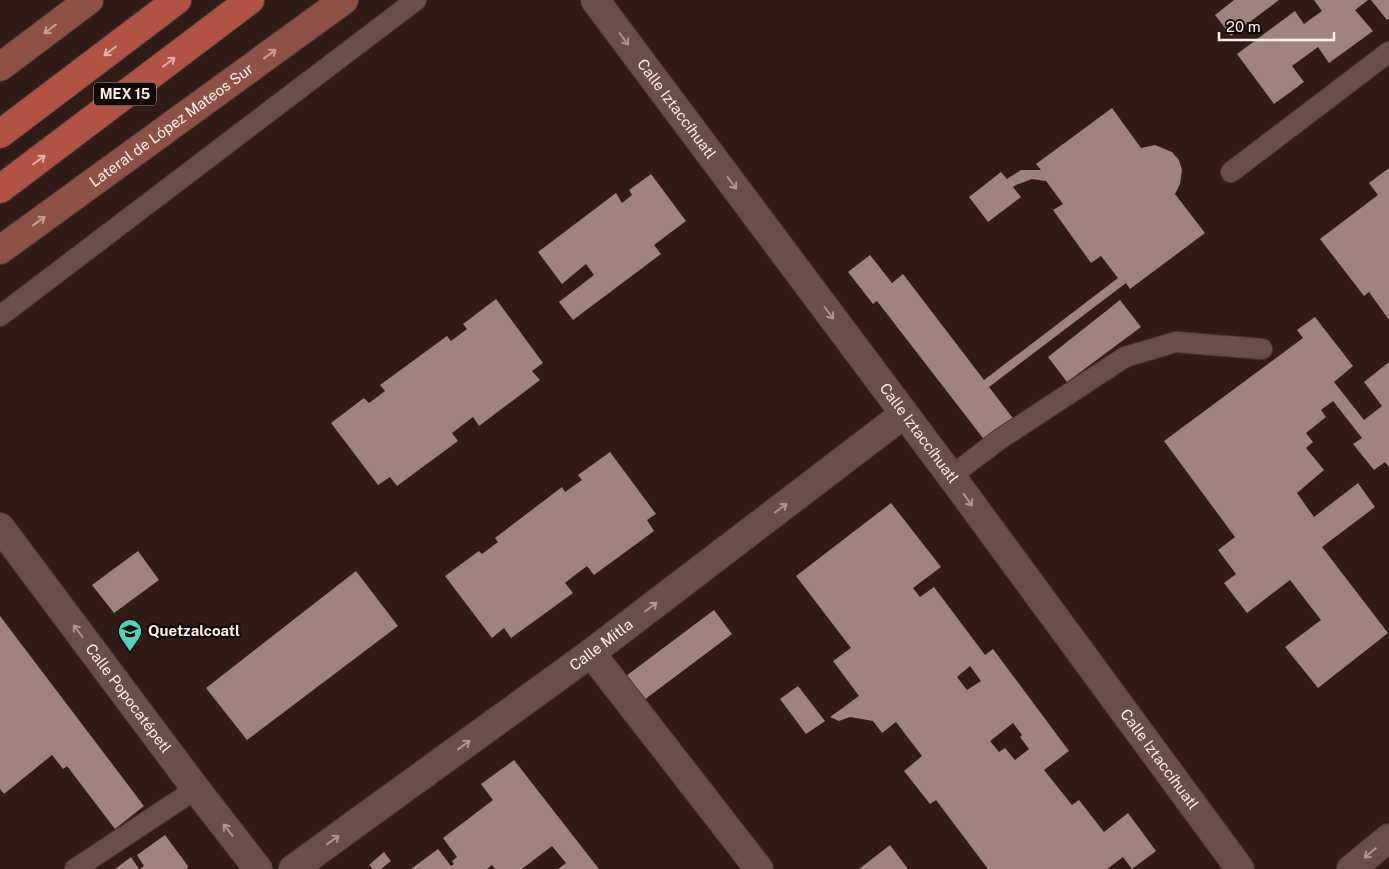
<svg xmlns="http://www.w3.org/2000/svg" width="1389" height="869" viewBox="0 0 1389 869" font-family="'Public Sans',sans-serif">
	<rect width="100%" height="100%" fill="#311b17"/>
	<g fill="#9f837d" fill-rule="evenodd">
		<path d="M1234,0H1279L1231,36L1215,15Z"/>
		<path d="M1314,0H1368L1355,10L1373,31L1329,63L1318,47L1292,66L1304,82L1274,104L1237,54L1295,11L1304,24L1322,11Z"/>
		<path d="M1371,0H1389V19L1387,20Z"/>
		<path d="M1112,108L1141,148L1155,145L1172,152L1179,160L1182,170L1180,184L1175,194L1205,233L1130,289L1126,283L989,387L1015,421L986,442L877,301L873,304L848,272L870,255L892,283L903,274L984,380L1118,278L1101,256L1091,263L1053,210L1063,204L1046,181L1032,179L1016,185L1013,187L1021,197L988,222L969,197L1001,172L1007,179L1021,170H1041L1036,164Z"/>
		<path d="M1389,168V320L1369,292L1364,296L1320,239L1378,195L1369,183Z"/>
		<path d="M651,174L686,221L654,245L661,254L573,320L559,302L594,275L586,264L562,284L538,252L616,193L622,203L632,195L629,190Z"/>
		<path d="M496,299L543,363L532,371L540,380L479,426L473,417L452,433L458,441L397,486L390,477L378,485L331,423L364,398L369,403L385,391L380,385L447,336L451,341L467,329L463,324Z"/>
		<path d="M1120,300L1141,327L1067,382L1048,357Z"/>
		<path d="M1315,317L1353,366L1334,382L1364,420L1382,406L1364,382L1389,362V467L1385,462L1374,470L1353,444L1362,438L1333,401L1321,410L1326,417L1306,433L1313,442L1306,448L1324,470L1297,493L1314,517L1358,483L1375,507L1322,547L1388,633L1318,688L1285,647L1321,620L1290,580L1247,613L1224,583L1236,574L1218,550L1235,537L1164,441L1303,338L1297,330Z"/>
		<path d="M610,452L656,514L647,520L654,531L594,575L587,566L575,575L565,583L573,593L511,638L504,628L492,638L445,576L479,551L482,554L498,542L495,538L562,487L565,492L582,480L578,475Z"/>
		<path d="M891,503L941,567L913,588L920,597L934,587L985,655L993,649L1069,751L1044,770L1072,805L1079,800L1104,832L1128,813L1156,851L1132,869L1123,857L1107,869H988L936,800L930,804L904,771L922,756L896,722L882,733L873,721L850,717L839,721L830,717L859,696L833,661L851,648L796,576ZM970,666L981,681L967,690L957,677ZM1013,723L1022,735L1020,737L1029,749L1015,760L1005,748L999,752L990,741Z"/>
		<path d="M138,551L159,580L114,613L92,585Z"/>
		<path d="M356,571L398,626L247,740L206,688Z"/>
		<path d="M714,610L732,634L644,700L626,676Z"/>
		<path d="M0,616L144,806L115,829L67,766L63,769L52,755L4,794L0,789Z"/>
		<path d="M798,686L825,721L806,734L780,699Z"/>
		<path d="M514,760L599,869H558L566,863L552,846L522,869H495L492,865L487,869H411L438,849L451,866L454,864L452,861L457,857L443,838L493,800L481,784Z"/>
		<path d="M165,835L188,866L187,869H140L144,866L137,855Z"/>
		<path d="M890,845L908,869H859Z"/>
		<path d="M384,852L391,861L381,869H373L369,865Z"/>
		<path d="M131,857L139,869H115Z"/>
	</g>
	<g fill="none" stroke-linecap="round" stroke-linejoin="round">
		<g stroke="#4b3837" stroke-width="22">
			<g id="lane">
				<path d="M1231,172L1389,52"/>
				<path d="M0,316L416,0"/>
				<path d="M951,476L1000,439L1125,357L1176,342L1262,349"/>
				<path d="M75,869L196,789"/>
			</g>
		</g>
		<g stroke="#4b3837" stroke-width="30">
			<g id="street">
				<path id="s1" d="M595,0L951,476L1240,869"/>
				<path id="s2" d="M0,527L196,789L258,869"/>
				<path d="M591,653L759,869"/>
				<path id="s3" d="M293,869L591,653L904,414"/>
				<path d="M1351,869L1389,838"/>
			</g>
		</g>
		<g stroke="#4b3837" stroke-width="30">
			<g id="secondary">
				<path d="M0,67L89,0"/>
				<path id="s4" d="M0,250L344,0"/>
			</g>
		</g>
		<g stroke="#4b3837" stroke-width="30">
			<g id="primary">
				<path d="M0,134L177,0"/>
				<path d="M0,189L250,0"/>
			</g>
		</g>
		<use href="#lane" stroke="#694f4a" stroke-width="20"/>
		<use href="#street" stroke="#694f4a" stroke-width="28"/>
		<use href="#secondary" stroke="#8d5147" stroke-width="28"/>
		<use href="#primary" stroke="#b05345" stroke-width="28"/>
	</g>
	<defs><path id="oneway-shaft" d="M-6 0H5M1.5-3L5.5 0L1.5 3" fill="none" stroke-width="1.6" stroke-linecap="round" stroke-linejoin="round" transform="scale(1.25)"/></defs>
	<g stroke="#c6a099">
		<use href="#oneway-shaft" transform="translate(50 29) rotate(143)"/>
		<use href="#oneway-shaft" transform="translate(270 54) rotate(-36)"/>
		<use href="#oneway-shaft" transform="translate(39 221) rotate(-36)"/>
	</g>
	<g stroke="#ac9792">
		<use href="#oneway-shaft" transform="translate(624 39) rotate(53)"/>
		<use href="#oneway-shaft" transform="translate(732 183) rotate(53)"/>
		<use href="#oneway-shaft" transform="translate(829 313) rotate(53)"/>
		<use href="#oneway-shaft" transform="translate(968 500) rotate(54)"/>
		<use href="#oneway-shaft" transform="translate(781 508) rotate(-37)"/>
		<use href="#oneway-shaft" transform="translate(651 607) rotate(-37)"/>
		<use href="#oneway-shaft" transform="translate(78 631) rotate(-127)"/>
		<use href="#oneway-shaft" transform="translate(464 745) rotate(-36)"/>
		<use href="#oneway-shaft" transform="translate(228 830) rotate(-128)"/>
		<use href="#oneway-shaft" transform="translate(333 840) rotate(-36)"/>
		<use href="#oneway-shaft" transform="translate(1370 853) rotate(140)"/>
	</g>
	<g stroke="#dfb1a9">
		<use href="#oneway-shaft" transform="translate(110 51) rotate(143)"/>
		<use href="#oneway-shaft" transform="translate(169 62) rotate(-37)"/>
		<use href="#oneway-shaft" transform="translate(39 160) rotate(-37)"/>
	</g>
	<defs>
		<g id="school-pin" transform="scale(1.25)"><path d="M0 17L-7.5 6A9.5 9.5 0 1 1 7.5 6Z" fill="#5bcebb" stroke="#120907"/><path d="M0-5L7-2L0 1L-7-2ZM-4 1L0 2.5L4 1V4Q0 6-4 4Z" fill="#111"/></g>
	</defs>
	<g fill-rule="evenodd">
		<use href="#school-pin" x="130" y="631"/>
	</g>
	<g text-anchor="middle" stroke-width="4.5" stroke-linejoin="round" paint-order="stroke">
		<rect fill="#120907" stroke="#b8aaa7" stroke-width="1" x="94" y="82.5" width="62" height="23" rx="4"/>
		<g font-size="14" font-weight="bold" fill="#ffefeb">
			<text x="125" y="99">MEX 15</text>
		</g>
		<g font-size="15" fill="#ffefeb" stroke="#120907">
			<text dy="5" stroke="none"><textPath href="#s1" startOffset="136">Calle Iztaccíhuatl</textPath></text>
			<text dy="5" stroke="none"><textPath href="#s4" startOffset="212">Lateral de López Mateos Sur</textPath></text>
			<text dy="5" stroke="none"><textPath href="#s1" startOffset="541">Calle Iztaccíhuatl</textPath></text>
			<text dy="5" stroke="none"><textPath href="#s3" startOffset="381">Calle Mitla</textPath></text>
			<text dy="5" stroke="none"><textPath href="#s2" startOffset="214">Calle Popocatépetl</textPath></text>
			<text dy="5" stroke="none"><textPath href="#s1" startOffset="946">Calle Iztaccíhuatl</textPath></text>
		</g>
		<g font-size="15" font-weight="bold" fill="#ffefeb" stroke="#120907" text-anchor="start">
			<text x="148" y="636">Quetzalcoatl</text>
		</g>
	</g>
	<path d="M1219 32v8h115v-8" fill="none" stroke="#ffefeb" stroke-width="2.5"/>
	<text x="1226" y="32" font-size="15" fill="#ffefeb" stroke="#120907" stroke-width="4" paint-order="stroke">20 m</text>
</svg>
